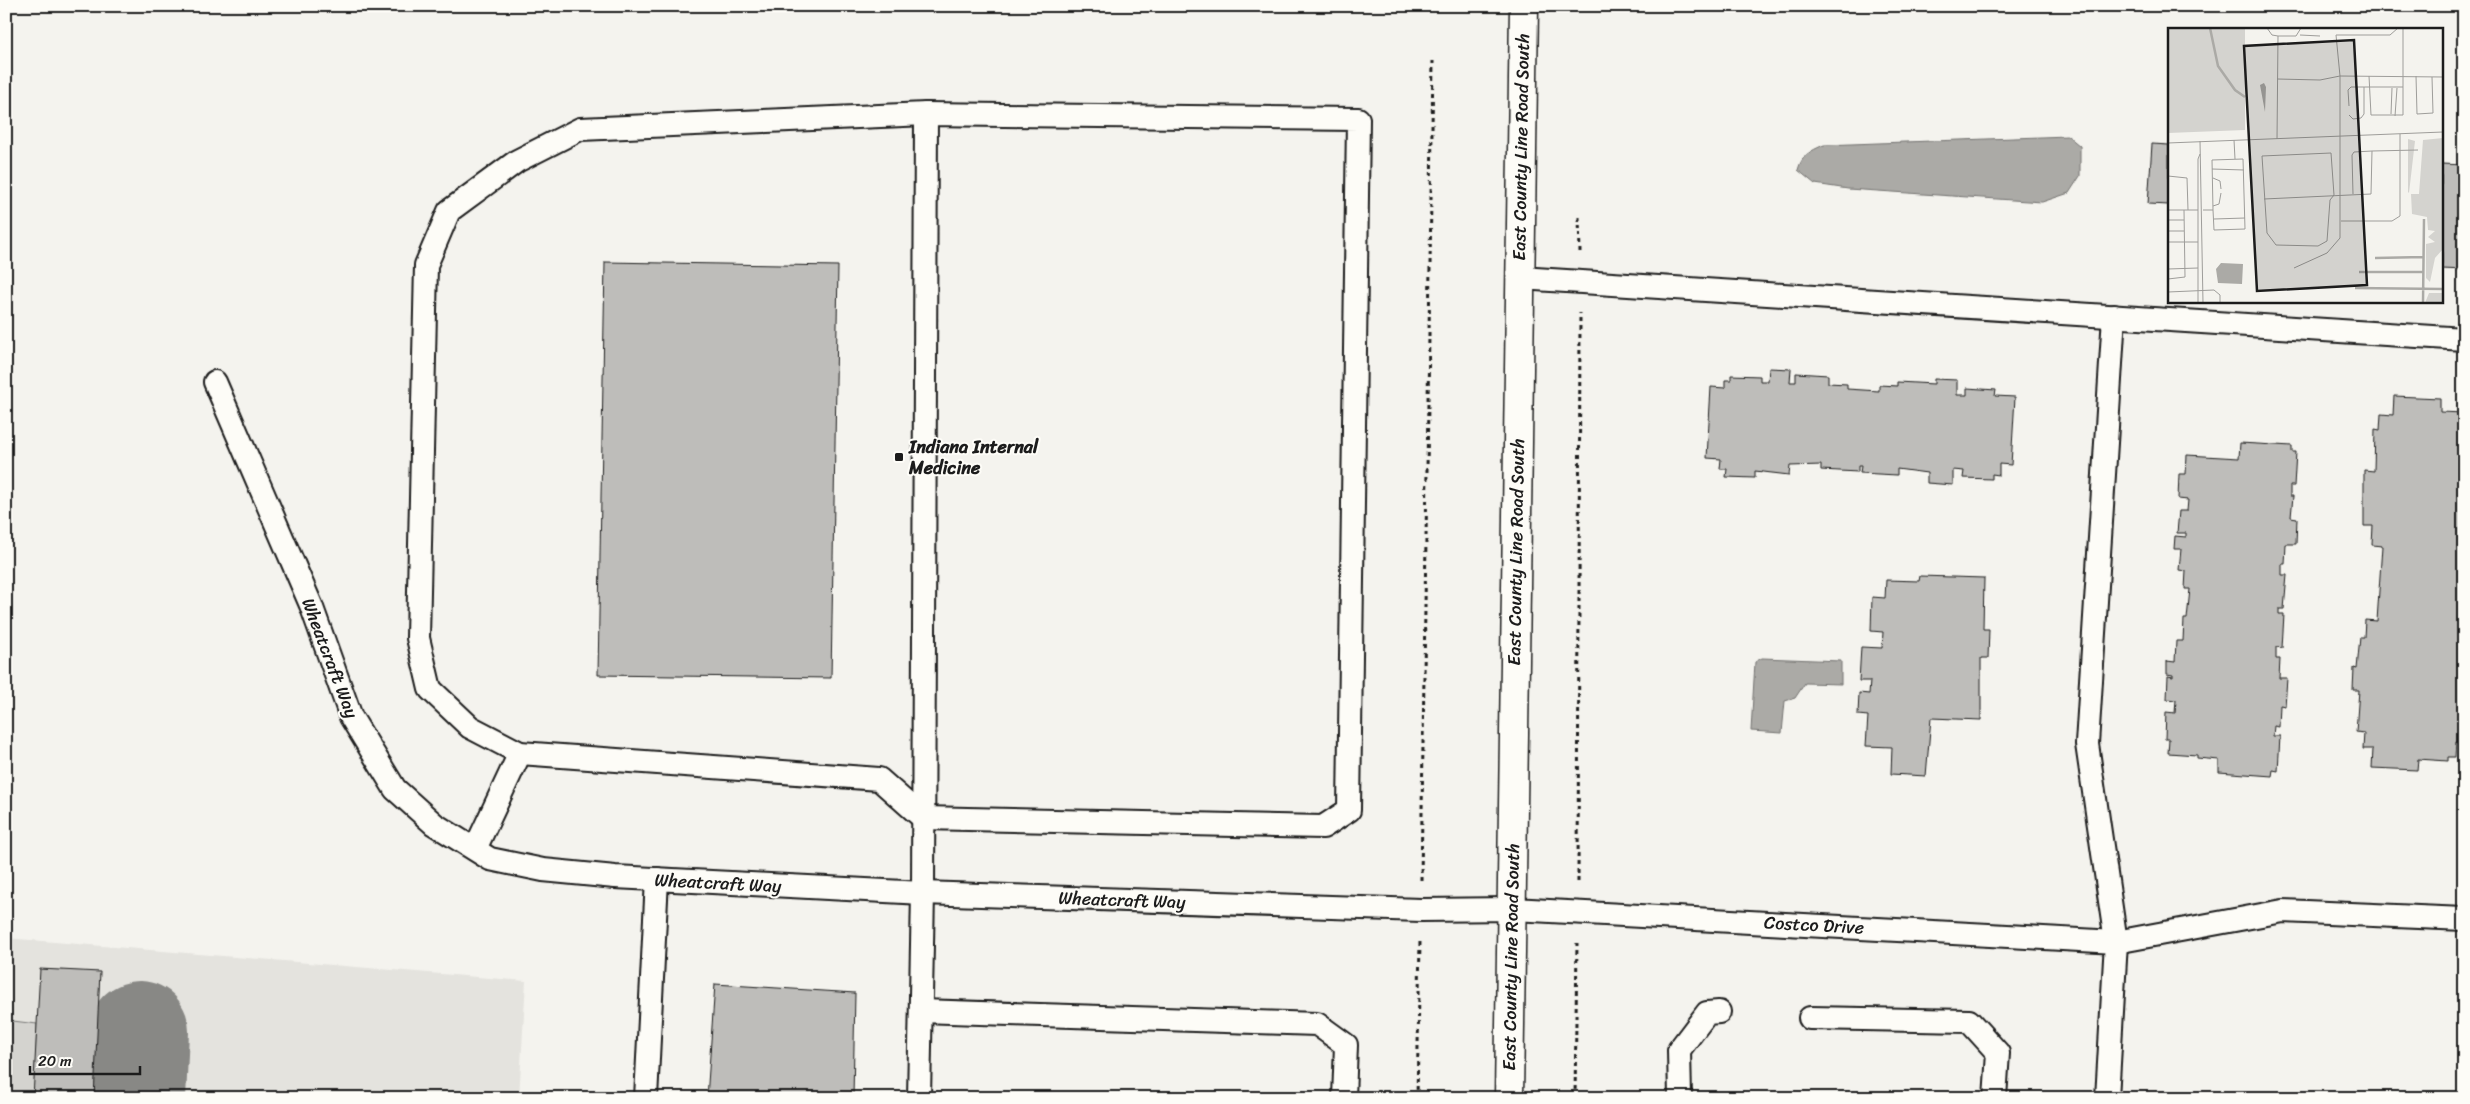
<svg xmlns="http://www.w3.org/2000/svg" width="2470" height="1104" viewBox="0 0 2470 1104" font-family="Sriracha,sans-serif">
	<rect width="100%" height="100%" fill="#f4f3ee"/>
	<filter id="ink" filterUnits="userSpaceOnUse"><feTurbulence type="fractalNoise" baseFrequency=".02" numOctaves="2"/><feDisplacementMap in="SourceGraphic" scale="10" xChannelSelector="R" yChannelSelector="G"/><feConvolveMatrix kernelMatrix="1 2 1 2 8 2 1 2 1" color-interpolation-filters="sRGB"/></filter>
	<g filter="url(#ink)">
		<path fill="#e4e3de" d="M6,938L526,981L519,1098H6Z"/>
		<g fill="#d4d3cf" stroke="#787876">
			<path d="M2376,6H2464V11Z"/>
			<path d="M13,1021L37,1024L34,1095L6,1094V1024Z"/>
		</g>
		<g fill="#abaaa6" stroke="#72716f">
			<path d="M2068,136L2080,146V176L2069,193L2042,202L1848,189L1815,184L1798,170C1802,155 1810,151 1824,145Z"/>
			<path d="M1762,658L1841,661V684L1805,683L1795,698L1785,701L1782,733L1751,731L1755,662Z"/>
		</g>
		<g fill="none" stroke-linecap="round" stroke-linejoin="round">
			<path stroke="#888885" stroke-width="100" d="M136,1098L139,1031"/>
		</g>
		<g fill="#bebdba" stroke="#1c1c1c">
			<path d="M2152,144L2169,145V205L2148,204Z"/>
			<path d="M2441,164L2464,165V270L2442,269Z"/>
			<path d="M605,262L838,266L831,678L598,675Z"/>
			<path d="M1769,368L1791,369L1790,382H1796V373L1828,375V383L1847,384V389L1879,391V385L1897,386V382L1934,384V379L1957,380V395H1967V388L1996,390L1995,396L2015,397L2011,465L1999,464V475L1992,474V479L1963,478L1964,471L1953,470V485L1927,483V473L1897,469V475L1860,473L1861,466H1858V472L1821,470V465L1790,466L1789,475L1755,471V478L1726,477L1727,469H1720L1721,459L1707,458L1711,387L1725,388V380H1731V375L1760,376V381H1768Z"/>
			<path d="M2394,396L2440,398V412L2464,413V742H2456L2455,757H2448V761L2418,759L2417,770L2372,768L2373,749H2363L2364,733L2356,732L2359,690H2353L2354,668L2357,669L2360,637H2364L2365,620L2377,621L2382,546L2372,545L2373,526H2364V470L2374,471L2375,429L2380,430L2381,414L2393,415Z"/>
			<path d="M2240,443L2292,446V452H2296L2294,486H2290V496H2293L2291,517L2297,518L2296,544H2286L2285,564H2282V575H2287L2284,609H2279V614H2284L2282,648L2276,647V659H2280L2279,678H2287L2285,706L2280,705L2279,727L2274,726L2273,736H2280L2278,771L2273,770L2272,776L2219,772V760L2197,758V755L2168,753L2169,739H2165L2166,712L2175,713L2176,700L2167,699L2168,676L2173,677V675L2167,674V661L2175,662L2176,641H2183L2184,619H2187L2190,589H2185L2186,571L2179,570L2181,549H2174L2175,536L2186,537V533H2177L2179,511H2187L2188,500L2178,499L2179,474H2186L2187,455L2239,458Z"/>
			<path d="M1920,576L1984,578L1983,629H1989L1988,658H1981V720L1931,718L1926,776L1891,774L1892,747L1866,746L1868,716L1858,715L1859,693L1869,694L1870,681H1859L1861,647L1882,648L1883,632L1871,631L1872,597L1885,598L1886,580L1919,581Z"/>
			<path d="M40,969L100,972L94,1098H33Z"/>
			<path d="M715,984L855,993L853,1098H707Z"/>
		</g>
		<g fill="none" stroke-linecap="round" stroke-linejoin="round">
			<g stroke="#1c1c1c" stroke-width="26">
				<g id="lane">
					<path d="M926,114L1358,119L1349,810L1323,827L923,818L879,779L520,753L470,727L430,689L418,638L426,265L449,211L517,161L580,129Z"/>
					<path d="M1520,278L2464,339"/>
					<path d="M215,382L311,605L351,717L395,789L434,824L490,859L543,870L615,877L923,893L1421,910L1512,909L2116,942L2283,911L2464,919"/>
					<path d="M475,849L520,753"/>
					<path d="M921,1011L1317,1024L1346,1045L1344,1098"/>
					<path d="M1810,1018L1969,1021L1998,1053L1995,1098"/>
					<path d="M646,1098L657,879"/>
					<path d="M919,1098L923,893L926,114"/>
					<path d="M1680,1098L1679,1050L1707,1013L1719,1012"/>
					<path d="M2107,1098L2116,942L2087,744L2114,316"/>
				</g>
			</g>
			<g stroke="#1c1c1c" stroke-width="31">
				<path id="primary" d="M1509,1098L1524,6"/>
			</g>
			<g stroke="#1c1c1c" stroke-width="3" stroke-dasharray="4 4" stroke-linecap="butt">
				<path d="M1579,217L1580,252"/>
				<path d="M1421,880L1433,61"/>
				<path d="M1578,882L1580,313"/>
				<path d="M1417,1098L1420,941"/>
				<path d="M1575,1098L1577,943"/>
			</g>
			<use href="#lane" stroke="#fdfcf7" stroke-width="22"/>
			<use href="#primary" stroke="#fdfcf7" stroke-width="28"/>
		</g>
	</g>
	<rect fill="#1c1c1c" stroke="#fdfcf7" stroke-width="2" x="894" y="452" width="10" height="10" rx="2.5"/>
	<g text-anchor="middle" stroke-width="4" stroke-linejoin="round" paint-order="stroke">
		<g font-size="18" fill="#1c1c1c" stroke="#fdfcf7">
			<text transform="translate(1521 147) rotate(-89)" y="6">East County Line Road South</text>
			<text transform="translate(1516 552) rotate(-89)" y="6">East County Line Road South</text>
			<text transform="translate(330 658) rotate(69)" y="6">Wheatcraft Way</text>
			<text transform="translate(718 883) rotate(3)" y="6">Wheatcraft Way</text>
			<text transform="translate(1122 900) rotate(2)" y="6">Wheatcraft Way</text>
			<text transform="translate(1814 925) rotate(3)" y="6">Costco Drive</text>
			<text transform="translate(1511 957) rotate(-89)" y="6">East County Line Road South</text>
		</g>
		<g font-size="18" font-weight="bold" fill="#1c1c1c" stroke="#fdfcf7" text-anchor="start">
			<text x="909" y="453">Indiana Internal<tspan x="909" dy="21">Medicine</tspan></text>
		</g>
	</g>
	<g transform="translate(2168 28)">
		<rect width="275" height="275" fill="#f4f3ee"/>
		<path d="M0,0H77V102L0,105ZM275,110V221L267,230L262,254L258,250V216L267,214L260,209L267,203L260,202L259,189L244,186L243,166H251L255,112ZM240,111L247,113L241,165L240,164ZM261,265H275V275H257Z" fill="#d4d3cf"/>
		<path d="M96,55L98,59L97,84L92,57ZM53,235L75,236L74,256L50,255L48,241Z" fill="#abaaa6"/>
		<path fill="none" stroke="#abaaa6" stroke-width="2.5" d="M42,0L50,38L67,62L77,69M207,230L256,229M191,244H255M187,260L275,261M255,275L256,191"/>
		<path fill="none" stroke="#9e9d9a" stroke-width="1" d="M99,0L104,7L110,8L109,111M132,7L152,8M110,8H128L133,0M201,48L203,87H235V59M248,48L249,86L265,85L264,49M109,51L152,52L172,48L275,49M189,75V59M181,78L180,62L183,59H235V0M223,86L224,60M181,87L185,91L193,90L196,86V59M227,88L229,60M66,112L67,131M32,113L35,275M0,115L275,104M204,123L250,122M163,125L166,167L162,172L159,213L150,218L108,217L99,205L94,128ZM44,141L76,142M0,148L19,150L20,182M45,150L52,153L53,161M96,171L203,166L204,123L186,124L184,127L185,166M45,178L51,176L53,165M0,182H30M35,182H45L46,202L77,201L75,131L44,132L45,182M46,191L77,190M0,192H16M173,193H224L232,188V106M0,203H16M0,214H30M126,240L159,225L172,210V48L168,7H222L230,0M0,241L30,240M0,251L17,249L16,182M0,264L46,262L52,267V275M30,275V131L32,126"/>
		<path fill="#1c1c1c" fill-opacity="0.15" stroke="#1c1c1c" stroke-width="2.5" d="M186,12L199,257L89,263L76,18Z"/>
		<rect width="275" height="275" fill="none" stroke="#1c1c1c" stroke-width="2.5"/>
	</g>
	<rect width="2470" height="1104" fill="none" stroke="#fdfcf7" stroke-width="25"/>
	<rect x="12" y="12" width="2445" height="1079" fill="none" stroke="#1c1c1c" stroke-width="2" filter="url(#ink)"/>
	<path d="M30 1066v8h110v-8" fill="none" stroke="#1c1c1c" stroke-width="2.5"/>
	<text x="38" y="1066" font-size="15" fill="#1c1c1c" stroke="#fdfcf7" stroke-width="4" paint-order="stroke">20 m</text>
</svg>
